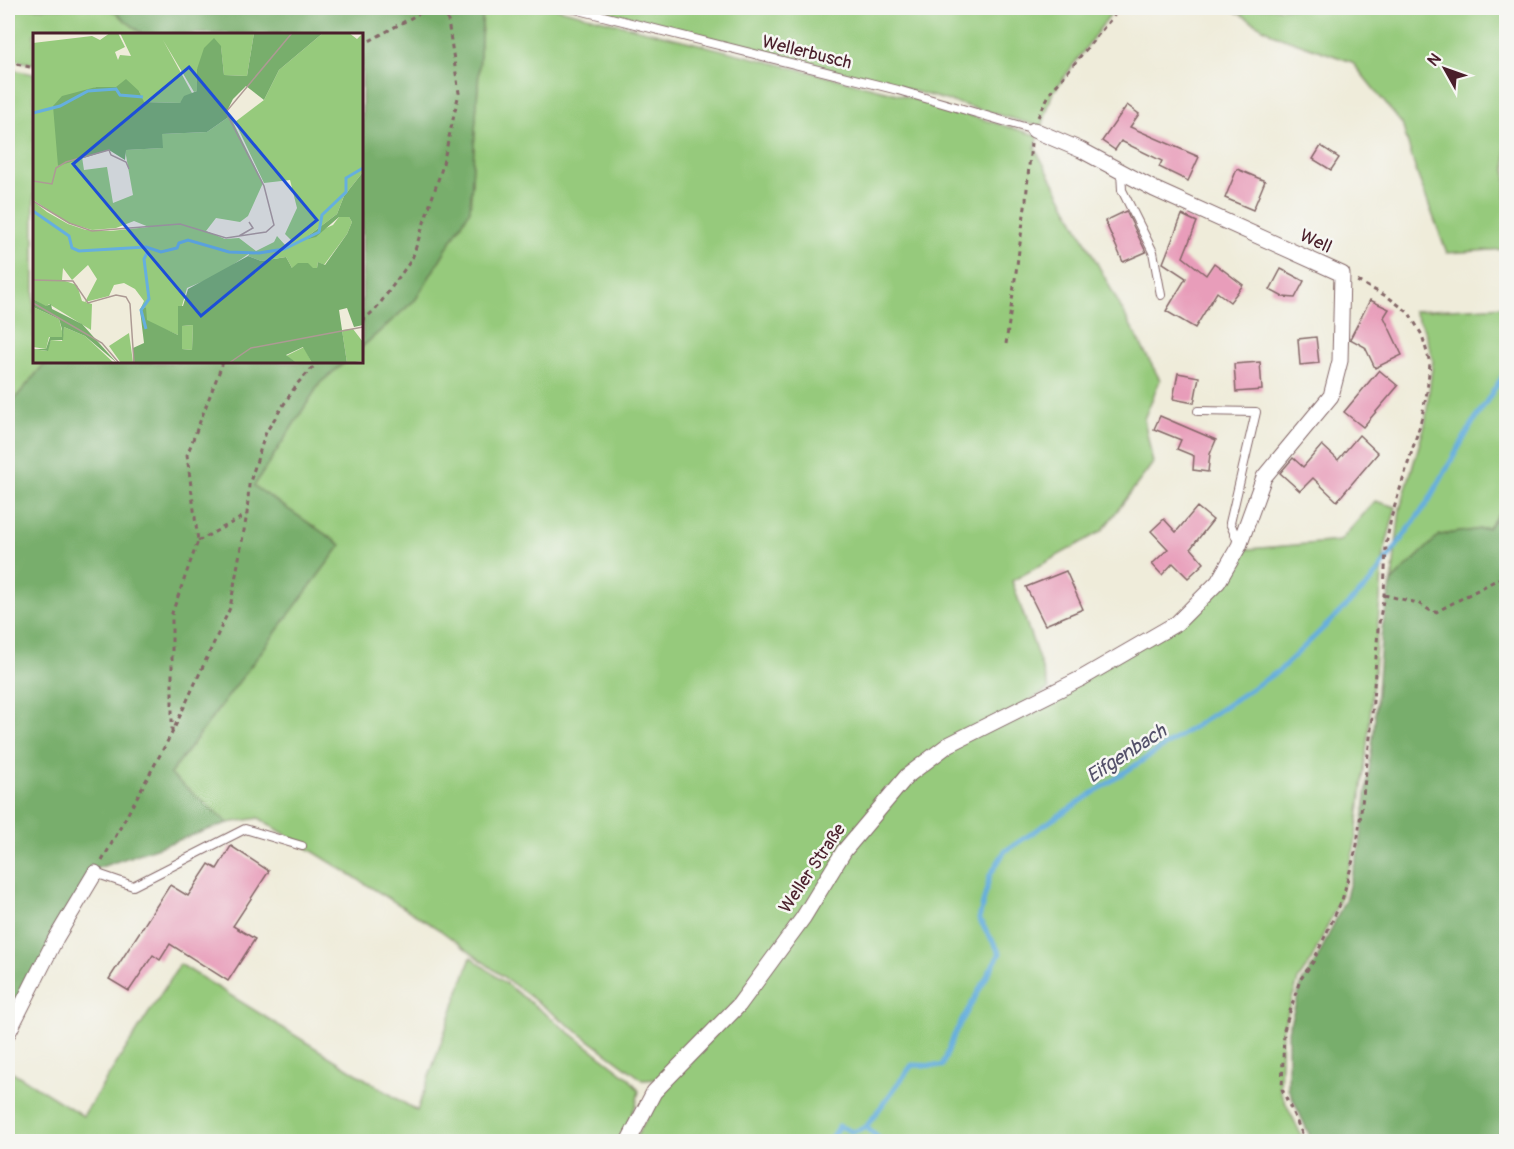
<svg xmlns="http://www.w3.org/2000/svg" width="1514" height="1149" viewBox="0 0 1514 1149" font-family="Pangolin,sans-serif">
	<rect width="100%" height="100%" fill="#f6f6f2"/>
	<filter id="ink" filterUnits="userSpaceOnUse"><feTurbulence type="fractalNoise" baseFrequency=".0167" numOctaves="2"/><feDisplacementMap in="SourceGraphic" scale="12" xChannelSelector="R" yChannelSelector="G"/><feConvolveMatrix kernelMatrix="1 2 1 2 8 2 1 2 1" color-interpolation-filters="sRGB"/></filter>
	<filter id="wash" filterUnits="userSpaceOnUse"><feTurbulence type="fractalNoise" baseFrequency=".008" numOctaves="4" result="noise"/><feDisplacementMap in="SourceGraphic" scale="24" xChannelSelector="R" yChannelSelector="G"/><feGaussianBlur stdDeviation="1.35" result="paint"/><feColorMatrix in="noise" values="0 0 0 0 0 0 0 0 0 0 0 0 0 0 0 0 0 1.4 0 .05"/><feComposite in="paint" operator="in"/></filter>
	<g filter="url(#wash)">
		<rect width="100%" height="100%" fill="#efecda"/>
		<g fill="#96ca7c" stroke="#707454" stroke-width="1.5">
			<path d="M8,8H109L143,34H34V64L8,59Z"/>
			<path d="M483,8H555L897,94L1039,136L1035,148L1160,380L1144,419L1153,463L1102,531L1012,581L1049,689L906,773L736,1002L659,1079L643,1080L440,930L259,818L228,823L170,774L341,545L254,486L320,383L345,362H362V347L416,299L470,210Z"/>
			<path d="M588,8H1115L1052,94L1042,127L899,87Z"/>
			<path d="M1230,8H1506V249L1447,253L1416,171L1402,124L1352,62L1275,35Z"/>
			<path d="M8,69L34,74V362H46L8,407Z"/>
			<path d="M1506,306V504L1488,528L1440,535L1392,581L1400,509L1425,425L1433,360L1425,331L1413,311Z"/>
			<path d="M1375,501L1396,507L1384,552L1369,729L1355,845L1340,899L1311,961L1298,980L1282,1031L1280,1091L1304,1141L634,1142L658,1096L742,1005L872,818L951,746L1179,625L1242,547L1249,549L1340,541Z"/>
			<path d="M471,957L629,1078L639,1091L636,1105L619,1141H8V1069L83,1116L180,964L417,1111Z"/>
		</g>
		<g fill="#78ae6c" stroke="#61664c" stroke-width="1.5">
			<path d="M109,8H483L470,210L416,299L362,347V34H143Z"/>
			<path d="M46,362H345L320,383L254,486L341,545L170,774L228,823L92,870L8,1029V407Z"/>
			<path d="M1506,504V1141H1312L1288,1088V1030L1302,982L1315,963L1345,900L1360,845L1374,729L1382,628L1392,581L1440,535L1488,528Z"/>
		</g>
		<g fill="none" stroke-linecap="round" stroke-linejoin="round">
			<g stroke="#66afde" stroke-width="5">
				<path d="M866,1127L883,1142"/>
				<path d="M828,1142L839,1126L853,1132L866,1127L912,1065L942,1066L955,1033L1000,953L979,919L990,875L1005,851L1280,670L1370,583L1428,502L1472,424L1506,371"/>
			</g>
		</g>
		<g id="blocks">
			<g fill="#e89dba">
				<path d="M1127,105L1139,114L1130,127L1199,157L1188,181L1159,167L1162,161L1121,141L1115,150L1102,141Z"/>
				<path d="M1321,146L1339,158L1331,170L1313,159Z"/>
				<path d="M1237,169L1265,181L1253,210L1225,198Z"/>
				<path d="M1126,211L1146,252L1123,262L1105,221Z"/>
				<path d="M1182,215L1197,222L1183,257L1206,275L1214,263L1243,285L1230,302L1217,292L1195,328L1166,311L1186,278L1163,263Z"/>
				<path d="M1281,269L1304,281L1295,298L1283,297L1270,290Z"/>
				<path d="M1370,300L1389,309L1384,317L1402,355L1375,368L1365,347L1350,339Z"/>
				<path d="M1316,337L1319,363L1300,365L1298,339Z"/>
				<path d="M1260,362L1262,390L1236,392L1234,364Z"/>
				<path d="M1379,370L1398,386L1363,427L1344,412Z"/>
				<path d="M1178,373L1199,377L1194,403L1173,399Z"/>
				<path d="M1160,416L1216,440L1210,454L1208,472L1193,470L1194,456L1177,449L1181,440L1154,429Z"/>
				<path d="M1359,435L1378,453L1337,501L1313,478L1300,491L1280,473L1293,458L1303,467L1322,445L1338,460Z"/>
				<path d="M1197,507L1213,520L1191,548L1204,563L1188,578L1173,563L1162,575L1152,564L1168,549L1151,531L1164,519L1176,532Z"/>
				<path d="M1066,571L1083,609L1045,625L1026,587Z"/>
				<path d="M231,846L269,871L233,926L255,939L228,981L170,944L160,960L153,955L129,991L109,979L170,885L188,896L209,864L217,869Z"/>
			</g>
		</g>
	</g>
	<g filter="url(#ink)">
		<use href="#blocks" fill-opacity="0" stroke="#846768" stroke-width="1.5"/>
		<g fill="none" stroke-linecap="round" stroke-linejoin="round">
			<g stroke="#846768" stroke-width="10">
				<g id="lane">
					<path d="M571,8L898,90L1034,130"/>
					<path d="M1121,172L1122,190L1153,252L1161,295"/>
					<path d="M1198,411L1256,412L1230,523L1239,544"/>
					<path d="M95,873L133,886L245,829L302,846"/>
				</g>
			</g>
			<g stroke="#846768" stroke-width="17">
				<g id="street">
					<path d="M8,1033L56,938L95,873"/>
					<path d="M628,1142L654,1092L739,1005L803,918L844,851L907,776L948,745L1082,678L1177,623L1218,582L1239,546L1264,477L1331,396L1340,361L1342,274L1154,189L1081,150L1034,130"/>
				</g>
			</g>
			<g stroke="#846768" stroke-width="3" stroke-dasharray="4.5 4.5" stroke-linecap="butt">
				<path d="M362,45L429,8"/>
				<path d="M8,62L34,68"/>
				<path d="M1038,117L1050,93L1120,8"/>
				<path d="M362,321L376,309L412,259L442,168L459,93L446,8"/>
				<path d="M1006,344L1026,200L1031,143"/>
				<path d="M198,541L246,515"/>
				<path d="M1384,595L1418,603L1434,613L1506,575"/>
				<path d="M172,732V613L198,541L187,455L223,362"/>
				<path d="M102,861L172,733L230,608L247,514L249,485L266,432L297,384L318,362"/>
				<path d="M1306,1142L1282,1089L1284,1030L1300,980L1313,962L1342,900L1357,845L1371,729L1378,629L1384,595L1386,545L1391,518L1420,425L1427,392L1430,363L1422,335L1409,313L1388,297L1357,281"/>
			</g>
			<use href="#lane" stroke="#fff" stroke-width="8"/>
			<use href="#street" stroke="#fff" stroke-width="15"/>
		</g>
	</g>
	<g text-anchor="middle" stroke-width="5" stroke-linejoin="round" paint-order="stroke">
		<g font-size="18" fill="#4a1f2b" stroke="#f6f6f2">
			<text transform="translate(807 52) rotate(14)" y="6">Wellerbusch</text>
			<text transform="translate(1316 241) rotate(25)" y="6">Well</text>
			<text transform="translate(812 868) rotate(-56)" y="6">Weller Straße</text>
		</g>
		<g font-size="20" font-style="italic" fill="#54516a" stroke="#f6f6f2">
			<text transform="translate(1126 753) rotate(-33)" y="7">Eifgenbach</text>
		</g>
	</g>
	<g transform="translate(33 33)">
		<rect width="330" height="330" fill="#efecda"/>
		<path d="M77,0H85L92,14L82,19L85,27L87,22L98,23L87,0H221L214,43L191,42L188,14L164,36V58L161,59L130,7L159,60L147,70L110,69L106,58L62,54L25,133L49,124L51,137L74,134L80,170L100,162L92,117L129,115L128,101L174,99L197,83L230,150L215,183L207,189L183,185L173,198L192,206L206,205L223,218L241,209L244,203L253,213L259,208L252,201L264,175L257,147L231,150L202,89L231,67L246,37L290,0H316L324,6L330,0V139L311,163L304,181L275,203L300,192L306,184H316L319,189L314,201L291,232L285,229L284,235H259L253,224L228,228L215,223L217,220L185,242L154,255L149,273H145V302L113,288V274L107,277L111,268L102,256L91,250L81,252L76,263L52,269L64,246L55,232L39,247L30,235L29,247L44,252L49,268L59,271L58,297L16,271L13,274L0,266V168L14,179L35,191L53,197L77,198L116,194L101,188L83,195L59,197L36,190L0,167V10L59,3L67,7ZM0,274L26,286L30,302L31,294L52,303L81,330H0V316L14,318L18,307L29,308L30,304H16L13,316L0,314ZM160,292L159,317L149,316V293ZM320,296L330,309V328L314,330L309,297ZM96,300L100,329L88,330L76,313ZM271,314L279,330H264L253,323Z" fill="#96ca7c"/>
		<path d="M221,0H290L246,37L231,67L213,53L200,66L194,78L197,83L174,99L129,101L130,115L93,117L92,127L76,117L25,133L20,73L29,63L63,54H83L93,46L106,58L111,69L147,70L151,63L164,58V36L171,15L181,5L188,13L191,42L214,43ZM330,139V292L321,294L314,275L306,277L314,330H279L270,314L253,322L264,330H96L100,329V315L111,310L107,277L113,274L114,287L145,302V273H150L155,256L215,223L228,228L253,224L259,235L265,230H275L280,235H284L285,229L292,232L314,201L319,189L316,184H306L283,204L275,206V203L304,181L311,163ZM160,292L159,317L149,316V293ZM0,266L13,273L18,271L19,276L49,291L84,330L52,303L31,294L30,307H18L15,318L0,316H13L17,304H29V296L26,286L0,274Z" fill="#78ae6c" fill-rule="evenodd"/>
		<path fill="none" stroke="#66afde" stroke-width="3" d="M0,80L27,73L55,58L83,56L87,62L110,64M0,178L36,203L39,215L46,218L113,214L128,219L144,215L146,210L155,207L196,219L226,220L251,216L286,199L289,182L313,159V145L330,135M113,296L108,277L116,266L111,226L115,218"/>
		<path fill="none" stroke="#ad9a94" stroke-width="1.5" d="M0,148L19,151L23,135L33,129L76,117L78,122L93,129L96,136M0,168L36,190L59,198L147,191L193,205L233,199L241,192L231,153L193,79L259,0M206,203L220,195L216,189M0,247L40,248L55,270L83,262L93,264L97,271L101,330M0,270L69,310L86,330M196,330L218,315L330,294"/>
		<path fill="#1d4ed8" fill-opacity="0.15" stroke="#1d4ed8" stroke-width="3" d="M156,34L284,187L168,283L40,131Z"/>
		<rect width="330" height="330" fill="none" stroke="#4a1f2b" stroke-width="3"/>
	</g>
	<rect width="1514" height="1149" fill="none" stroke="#f6f6f2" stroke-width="30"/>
	<g transform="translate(1445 69) rotate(310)" stroke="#f6f6f2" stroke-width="4.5" paint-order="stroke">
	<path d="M0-4.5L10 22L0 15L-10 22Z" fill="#4a1f2b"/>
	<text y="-9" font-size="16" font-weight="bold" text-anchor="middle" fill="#4a1f2b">N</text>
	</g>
</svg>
